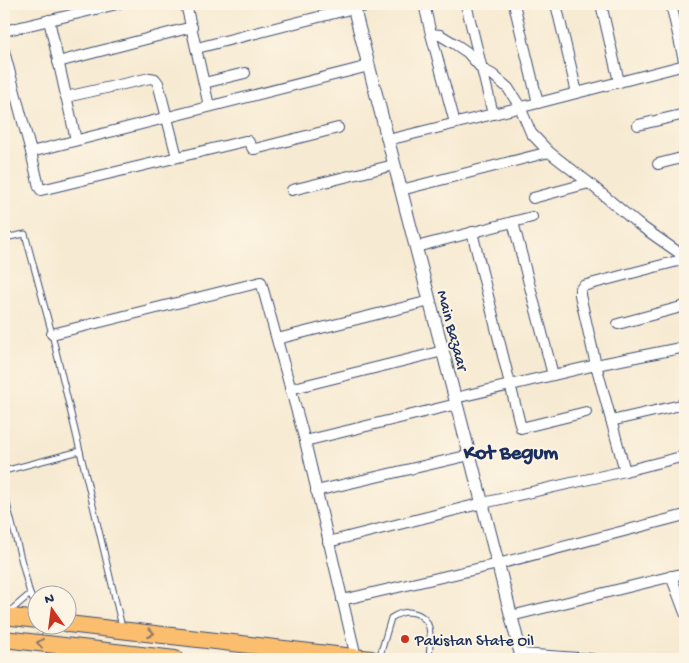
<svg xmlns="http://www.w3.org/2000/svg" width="689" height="663" viewBox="0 0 689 663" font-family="'Gochi Hand',sans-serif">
	<rect width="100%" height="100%" fill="#fcf5e5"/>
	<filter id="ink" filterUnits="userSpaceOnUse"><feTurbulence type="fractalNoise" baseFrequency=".02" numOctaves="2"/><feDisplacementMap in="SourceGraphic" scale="10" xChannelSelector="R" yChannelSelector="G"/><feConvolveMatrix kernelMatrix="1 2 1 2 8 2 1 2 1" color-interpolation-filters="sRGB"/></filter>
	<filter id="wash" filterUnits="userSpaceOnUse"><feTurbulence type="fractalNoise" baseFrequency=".0096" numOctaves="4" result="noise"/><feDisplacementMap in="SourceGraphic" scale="20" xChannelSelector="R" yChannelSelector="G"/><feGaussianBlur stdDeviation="1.12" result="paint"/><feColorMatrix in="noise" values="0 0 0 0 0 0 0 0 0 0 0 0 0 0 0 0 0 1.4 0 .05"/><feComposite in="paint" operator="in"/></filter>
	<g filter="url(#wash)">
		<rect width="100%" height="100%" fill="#f7ead2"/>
	</g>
	<g filter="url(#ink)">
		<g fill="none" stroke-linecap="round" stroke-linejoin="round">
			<g stroke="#3c4b6f" stroke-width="7">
				<g id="service">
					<path d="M4,238L25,234L52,334L122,627"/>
					<path d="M4,471L80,451"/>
					<path d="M4,492L30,594L38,611"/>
					<path d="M9,612L30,594"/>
					<path d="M379,659L391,618C397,614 402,612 409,612C436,615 430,640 429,659"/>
				</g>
			</g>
			<g stroke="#3c4b6f" stroke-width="12">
				<g id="minor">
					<path d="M186,4L209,106"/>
					<path d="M424,4L431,34L455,123"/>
					<path d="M466,4L493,114"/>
					<path d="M514,4L538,103"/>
					<path d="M556,4L577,93"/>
					<path d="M601,4L619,82"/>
					<path d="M671,4L685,65"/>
					<path d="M49,20L76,140"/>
					<path d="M4,31L117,4"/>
					<path d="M431,34L440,35L455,44L467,52L482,69L493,75L508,88L520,107L531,133L549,152L589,183L638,224L685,257"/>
					<path d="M197,48L354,8V9"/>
					<path d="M4,51L31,152L39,187L41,190L245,141H248L253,149H255L338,128"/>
					<path d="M58,62L192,27"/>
					<path d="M204,83L245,73"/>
					<path d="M66,97L150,78L155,79L158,83L177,157"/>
					<path d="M638,125L685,114"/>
					<path d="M388,140L538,103L685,65"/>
					<path d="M31,152L369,66"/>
					<path d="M658,164L685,157"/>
					<path d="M292,190L394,165"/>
					<path d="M401,190L549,152"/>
					<path d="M533,198L589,183"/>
					<path d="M513,222L553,375"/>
					<path d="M472,232L521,428L586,412"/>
					<path d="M416,247L532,217"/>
					<path d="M618,324L685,306"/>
					<path d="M52,334L261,282L305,441L356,657"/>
					<path d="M277,339L430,301"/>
					<path d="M290,389L443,351"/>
					<path d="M455,398L596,365L685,347"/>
					<path d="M611,421L685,404"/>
					<path d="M305,441L457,404"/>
					<path d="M625,471L596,365L580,295V290L583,286L685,259"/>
					<path d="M316,491L470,455"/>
					<path d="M328,542L483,503L625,471L685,456"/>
					<path d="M671,576L685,613"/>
					<path d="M342,600L498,564L685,515"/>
					<path d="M511,616L685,573"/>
					<path d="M521,654L592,659"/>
				</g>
			</g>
			<g stroke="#3c4b6f" stroke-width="14">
				<g id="tertiary">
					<path d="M353,4L354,8L370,4"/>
					<path d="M354,9L498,564L522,659"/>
				</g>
			</g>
			<g stroke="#3c4b6f" stroke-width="18">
				<g id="trunk">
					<path d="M4,616L38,620"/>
					<path d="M68,624L371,659"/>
					<path d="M4,639L175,659"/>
				</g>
			</g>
			<use href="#service" stroke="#fff" stroke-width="5"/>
			<use href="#minor" stroke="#fff" stroke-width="10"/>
			<use href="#tertiary" stroke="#fff" stroke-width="12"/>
			<use href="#trunk" stroke="#fbbe6e" stroke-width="16"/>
		</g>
		<defs><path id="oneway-chevron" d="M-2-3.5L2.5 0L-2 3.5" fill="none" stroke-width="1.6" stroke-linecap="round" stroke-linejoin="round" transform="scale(1.25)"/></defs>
		<g stroke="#8b7666">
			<use href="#oneway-chevron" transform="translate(151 633) rotate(7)"/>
			<use href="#oneway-chevron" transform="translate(40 643) rotate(-173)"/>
		</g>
	</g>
	<circle fill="#c8321e" stroke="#fcf5e5" stroke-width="2" cx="405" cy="639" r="5"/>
	<g text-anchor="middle" stroke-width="4" stroke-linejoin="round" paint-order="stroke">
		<g font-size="16" fill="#1b2f5e" stroke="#fcf5e5">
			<text transform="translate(454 330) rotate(75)" y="6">Main Bazaar</text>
		</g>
		<g font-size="16" fill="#1b2f5e" stroke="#fcf5e5" text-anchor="start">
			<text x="415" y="645">Pakistan State Oil</text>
		</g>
		<g font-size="21" font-weight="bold" fill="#1b2f5e" stroke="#fcf5e5">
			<text x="511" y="458">Kot Begum</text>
		</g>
	</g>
	<rect width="689" height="663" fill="none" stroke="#fcf5e5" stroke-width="20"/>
	<g transform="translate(52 610) rotate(346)"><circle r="24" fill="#fcf5e5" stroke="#a2a6af"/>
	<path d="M0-4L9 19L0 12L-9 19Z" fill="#c8321e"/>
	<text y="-8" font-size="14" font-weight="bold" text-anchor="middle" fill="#1b2f5e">N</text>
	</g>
</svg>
